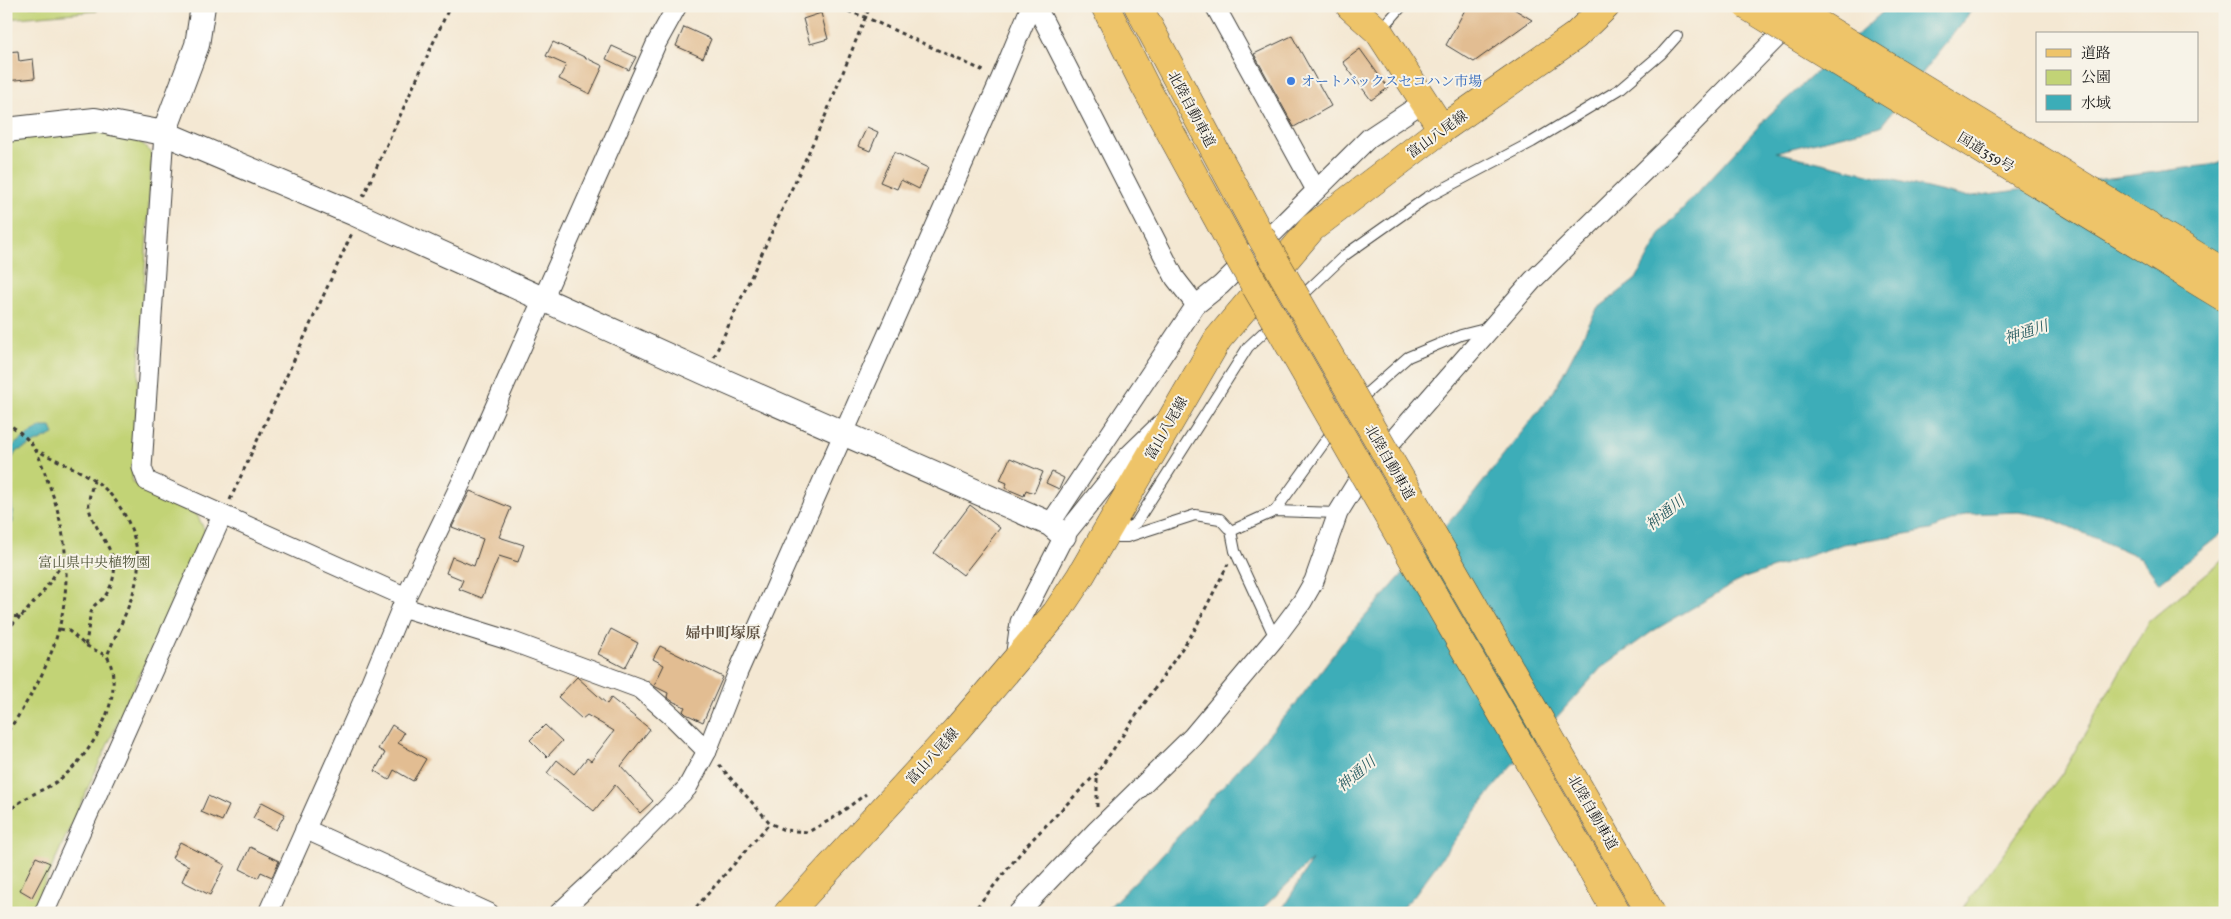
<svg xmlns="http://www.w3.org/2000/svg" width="2231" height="919" viewBox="0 0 2231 919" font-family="Vollkorn,'Noto Serif JP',serif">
	<rect width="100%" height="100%" fill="#f7f3e8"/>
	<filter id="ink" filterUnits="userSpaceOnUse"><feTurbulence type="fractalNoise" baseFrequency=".02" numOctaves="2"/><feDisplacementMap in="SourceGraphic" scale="10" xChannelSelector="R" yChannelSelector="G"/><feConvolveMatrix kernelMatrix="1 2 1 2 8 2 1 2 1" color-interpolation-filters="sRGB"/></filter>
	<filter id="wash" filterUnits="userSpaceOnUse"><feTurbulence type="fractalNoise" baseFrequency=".0096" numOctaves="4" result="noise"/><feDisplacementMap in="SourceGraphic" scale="20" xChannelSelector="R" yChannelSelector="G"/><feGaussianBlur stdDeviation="1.12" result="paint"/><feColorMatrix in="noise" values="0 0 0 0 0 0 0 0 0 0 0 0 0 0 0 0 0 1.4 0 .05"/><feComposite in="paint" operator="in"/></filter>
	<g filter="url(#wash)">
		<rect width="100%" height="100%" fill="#f4e8d3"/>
		<g fill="#c2d376" stroke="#6f7849">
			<path d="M6,6H97V11L6,19Z"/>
			<path d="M94,130L134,136L152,153L132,482L197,515L205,531L31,913H6V139Z"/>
			<path d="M2225,558V913H1959L2063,772L2148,622Z"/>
		</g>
		<g fill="#3cadb8" stroke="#2c646a">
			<path d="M1889,6H1975L1881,126L1776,152L1965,197L2217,164L2225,161V531L2159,583L2141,558L2047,517L2018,512L1968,514L1930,530L1843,544L1742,579L1653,631L1601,668L1493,788L1413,897L1396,913H1280L1312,860L1258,913H1103L1157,860L1294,706L1345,639L1472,496L1554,391L1597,309L1636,279L1662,231L1768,116Z"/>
			<path d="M41,427H51L54,434L16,452L9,464L13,522L6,532V453L16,443Z"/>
		</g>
		<g id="blocks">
			<g fill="#e2bd92">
				<path d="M1467,6H1509L1532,20L1474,62L1446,45Z"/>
				<path d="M821,13L828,39L810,44L803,19Z"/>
				<path d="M684,27L711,39L703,58L676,46Z"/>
				<path d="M1292,36L1331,106L1294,127L1254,54Z"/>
				<path d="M553,42L603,66L590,94L559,79L566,65L546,56Z"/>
				<path d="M612,46L636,57L629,70L606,59Z"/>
				<path d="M1360,49L1388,88L1371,100L1343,62Z"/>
				<path d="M18,51L19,61L33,59L35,78L6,81V52Z"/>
				<path d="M867,127L878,132L870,151L858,146Z"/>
				<path d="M894,152L928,168L919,189L901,180L897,189L880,182Z"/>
				<path d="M1010,458L1043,472L1034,493L1026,490L1024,496L1005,488L1007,483L1000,480Z"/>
				<path d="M1052,472L1064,478L1059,489L1046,483Z"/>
				<path d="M470,491L511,508L499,537L524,545L518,562L499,556L482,598L459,589L463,580L446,573L452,557L474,566L483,539L452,527Z"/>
				<path d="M970,505L1000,528L963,575L934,553Z"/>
				<path d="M611,629L638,643L625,668L598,654Z"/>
				<path d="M660,646L723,677L703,722L686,714L683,711L685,707L672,701L667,697L668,693L654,686L664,665L653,659Z"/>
				<path d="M577,677L607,704L611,698L650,729L621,766L653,801L640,813L615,785L594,811L547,773L557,760L574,774L587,758L591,761L614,731L587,715L582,719L558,697Z"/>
				<path d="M392,725L404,733L398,743L426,759L413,781L394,770L389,780L375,771L385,753L378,749Z"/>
				<path d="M545,725L562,741L547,757L530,740Z"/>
				<path d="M208,796L229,806L222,821L201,812Z"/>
				<path d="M262,802L285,814L276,830L253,818Z"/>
				<path d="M180,842L225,865L210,895L182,881L189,866L172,858Z"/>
				<path d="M250,847L279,861L272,877L261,872L258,878L240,869Z"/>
				<path d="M36,857L50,863L32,897L20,890Z"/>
			</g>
		</g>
	</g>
	<g filter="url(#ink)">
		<use href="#blocks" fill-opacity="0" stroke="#3c3b37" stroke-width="1"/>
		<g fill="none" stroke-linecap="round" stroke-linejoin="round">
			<g stroke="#3c3b37" stroke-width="12">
				<g id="service">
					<path d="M1380,31L1402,6"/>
					<path d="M1358,401L1408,357L1461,335L1489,328"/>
					<path d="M1275,511L1334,429"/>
					<path d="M1231,531L1275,511L1338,513"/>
					<path d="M1113,537L1136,523L1248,347L1345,255L1426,198L1532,142L1620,89L1661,54L1677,36"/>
					<path d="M1113,537H1127L1195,515L1220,519L1231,531L1235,551L1275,638"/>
				</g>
			</g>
			<g stroke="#3c3b37" stroke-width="21">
				<g id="minor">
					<path d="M1036,6L1175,278L1196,305L1221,285L1369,138L1425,101"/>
					<path d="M1215,6L1316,190"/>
					<path d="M164,133L142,468L147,481L406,597"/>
					<path d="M1050,524L1196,305"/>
					<path d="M402,607L508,640L641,689L673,717L707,751"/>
					<path d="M1015,659L1020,622L1064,536L1129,455L1161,424"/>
					<path d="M305,829L489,913"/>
					<path d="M44,913L222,516"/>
					<path d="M268,913L363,701L406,597L462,481L656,44L677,6"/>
					<path d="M559,913L613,863L687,788L707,751L738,672L1001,78L1031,6"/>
					<path d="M1018,913L1096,831L1192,737L1275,638L1302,602L1314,581L1338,513L1359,479L1533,280L1668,148L1793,21"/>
				</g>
			</g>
			<g stroke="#3c3b37" stroke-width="26">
				<g id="tertiary">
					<path d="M6,130L95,120L164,133L355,214L706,373L1050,524L1064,536"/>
					<path d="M164,133L197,45L203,6"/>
				</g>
			</g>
			<g stroke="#3c3b37" stroke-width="29">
				<path id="primary" d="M788,913L956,730L1056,613L1080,577L1218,339L1312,228L1442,129L1575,36L1606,6"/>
			</g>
			<g stroke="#3c3b37" stroke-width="29">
				<path id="trunk" d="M1350,6L1379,32L1442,129"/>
			</g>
			<g stroke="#3c3b37" stroke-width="29">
				<g id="motorway">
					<path d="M1105,6L1144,84L1238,256"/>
					<path d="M1138,6L1260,235"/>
				</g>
			</g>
			<g stroke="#3c3b37" stroke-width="3" stroke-dasharray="4 4" stroke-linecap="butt">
				<path d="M833,6L865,17L986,72"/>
				<path d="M363,197L450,6"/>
				<path d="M714,357L824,119L870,6"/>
				<path d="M6,422C16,429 31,440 36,451C42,462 45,475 50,487C77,561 70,630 29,698C22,710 15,722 6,733"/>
				<path d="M230,500L352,233"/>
				<path d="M6,616L21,617L43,592L66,558"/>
				<path d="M60,629L69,631L85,645L107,656"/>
				<path d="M6,630L20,617"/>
				<path d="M85,645C89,634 88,619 92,610C94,604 97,604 102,599C110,592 116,575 114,564C111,542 86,520 89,500C90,493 92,487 94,481"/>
				<path d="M719,765L770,823L784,830L808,832L832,819L866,794"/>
				<path d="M1097,807V774"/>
				<path d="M6,813C12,808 18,803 25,799C36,792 48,788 59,780C91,756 128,695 107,656C117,631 136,597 138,569C140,537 121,498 94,480C76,468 55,460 36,450"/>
				<path d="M691,913L770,823"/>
				<path d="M972,913L1026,846L1097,773L1194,631L1228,564"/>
			</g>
			<use href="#service" stroke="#fff" stroke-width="10"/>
			<use href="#minor" stroke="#fff" stroke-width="19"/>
			<use href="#tertiary" stroke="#fff" stroke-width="24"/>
			<use href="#primary" stroke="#eec469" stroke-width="28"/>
			<use href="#trunk" stroke="#eec469" stroke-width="28"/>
			<use href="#motorway" stroke="#eec469" stroke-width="28"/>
			<g stroke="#3c3b37" stroke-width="29" stroke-linecap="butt">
				<g id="trunk-bridge">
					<path d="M1747,6L2225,298"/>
					<path d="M1789,6L2225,273"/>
				</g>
			</g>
			<g stroke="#3c3b37" stroke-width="29" stroke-linecap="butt">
				<g id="motorway-bridge">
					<path d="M1260,235L1651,913"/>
					<path d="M1238,256L1617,913"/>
				</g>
			</g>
			<use href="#trunk-bridge" stroke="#eec469" stroke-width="28"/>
			<use href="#motorway-bridge" stroke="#eec469" stroke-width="28"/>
		</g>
	</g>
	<circle fill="#3f7fe0" stroke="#f7f3e8" stroke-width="2" cx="1291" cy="81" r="5"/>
	<g text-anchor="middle" stroke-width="4" stroke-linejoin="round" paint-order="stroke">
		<g font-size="14" fill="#366cbe" stroke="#f7f3e8" text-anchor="start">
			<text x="1301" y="86">オートバックスセコハン市場</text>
		</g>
		<g font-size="14" fill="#1c1c1c" stroke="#f7f3e8">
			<text transform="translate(1192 109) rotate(62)" y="5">北陸自動車道</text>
			<text transform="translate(1437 134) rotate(-36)" y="5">富山八尾線</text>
			<text transform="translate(1986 152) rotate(31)" y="5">国道359号</text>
			<text transform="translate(1166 428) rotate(-60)" y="5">富山八尾線</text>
			<text transform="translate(1390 462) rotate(60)" y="5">北陸自動車道</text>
			<text transform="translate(932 756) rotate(-48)" y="5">富山八尾線</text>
			<text transform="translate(1593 812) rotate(60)" y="5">北陸自動車道</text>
		</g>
		<g font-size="14" fill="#4e5337" stroke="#f7f3e8">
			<text x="94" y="567">富山県中央植物園</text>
		</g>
		<g font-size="15" font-style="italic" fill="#2a5d62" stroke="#f7f3e8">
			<text transform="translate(2026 332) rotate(-18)" y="5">神通川</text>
			<text transform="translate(1665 513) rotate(-39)" y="5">神通川</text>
			<text transform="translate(1356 774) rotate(-40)" y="5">神通川</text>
		</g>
		<g font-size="15" font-weight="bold" fill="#615445" stroke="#f7f3e8">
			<text x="723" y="638">婦中町塚原</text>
		</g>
	</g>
	<rect width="2231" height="919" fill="none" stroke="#f7f3e8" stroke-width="25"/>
	<rect x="2036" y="32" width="162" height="90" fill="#f7f3e8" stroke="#9f9d96"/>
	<rect x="2046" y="49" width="25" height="8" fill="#eec469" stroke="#9f9d96"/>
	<text x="2081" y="58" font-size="15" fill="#1c1c1c">道路</text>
	<rect x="2046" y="70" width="25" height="15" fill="#c2d376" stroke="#9f9d96"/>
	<text x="2081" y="82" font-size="15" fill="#1c1c1c">公園</text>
	<rect x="2046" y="95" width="25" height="15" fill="#3cadb8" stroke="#9f9d96"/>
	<text x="2081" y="108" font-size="15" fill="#1c1c1c">水域</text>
</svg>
